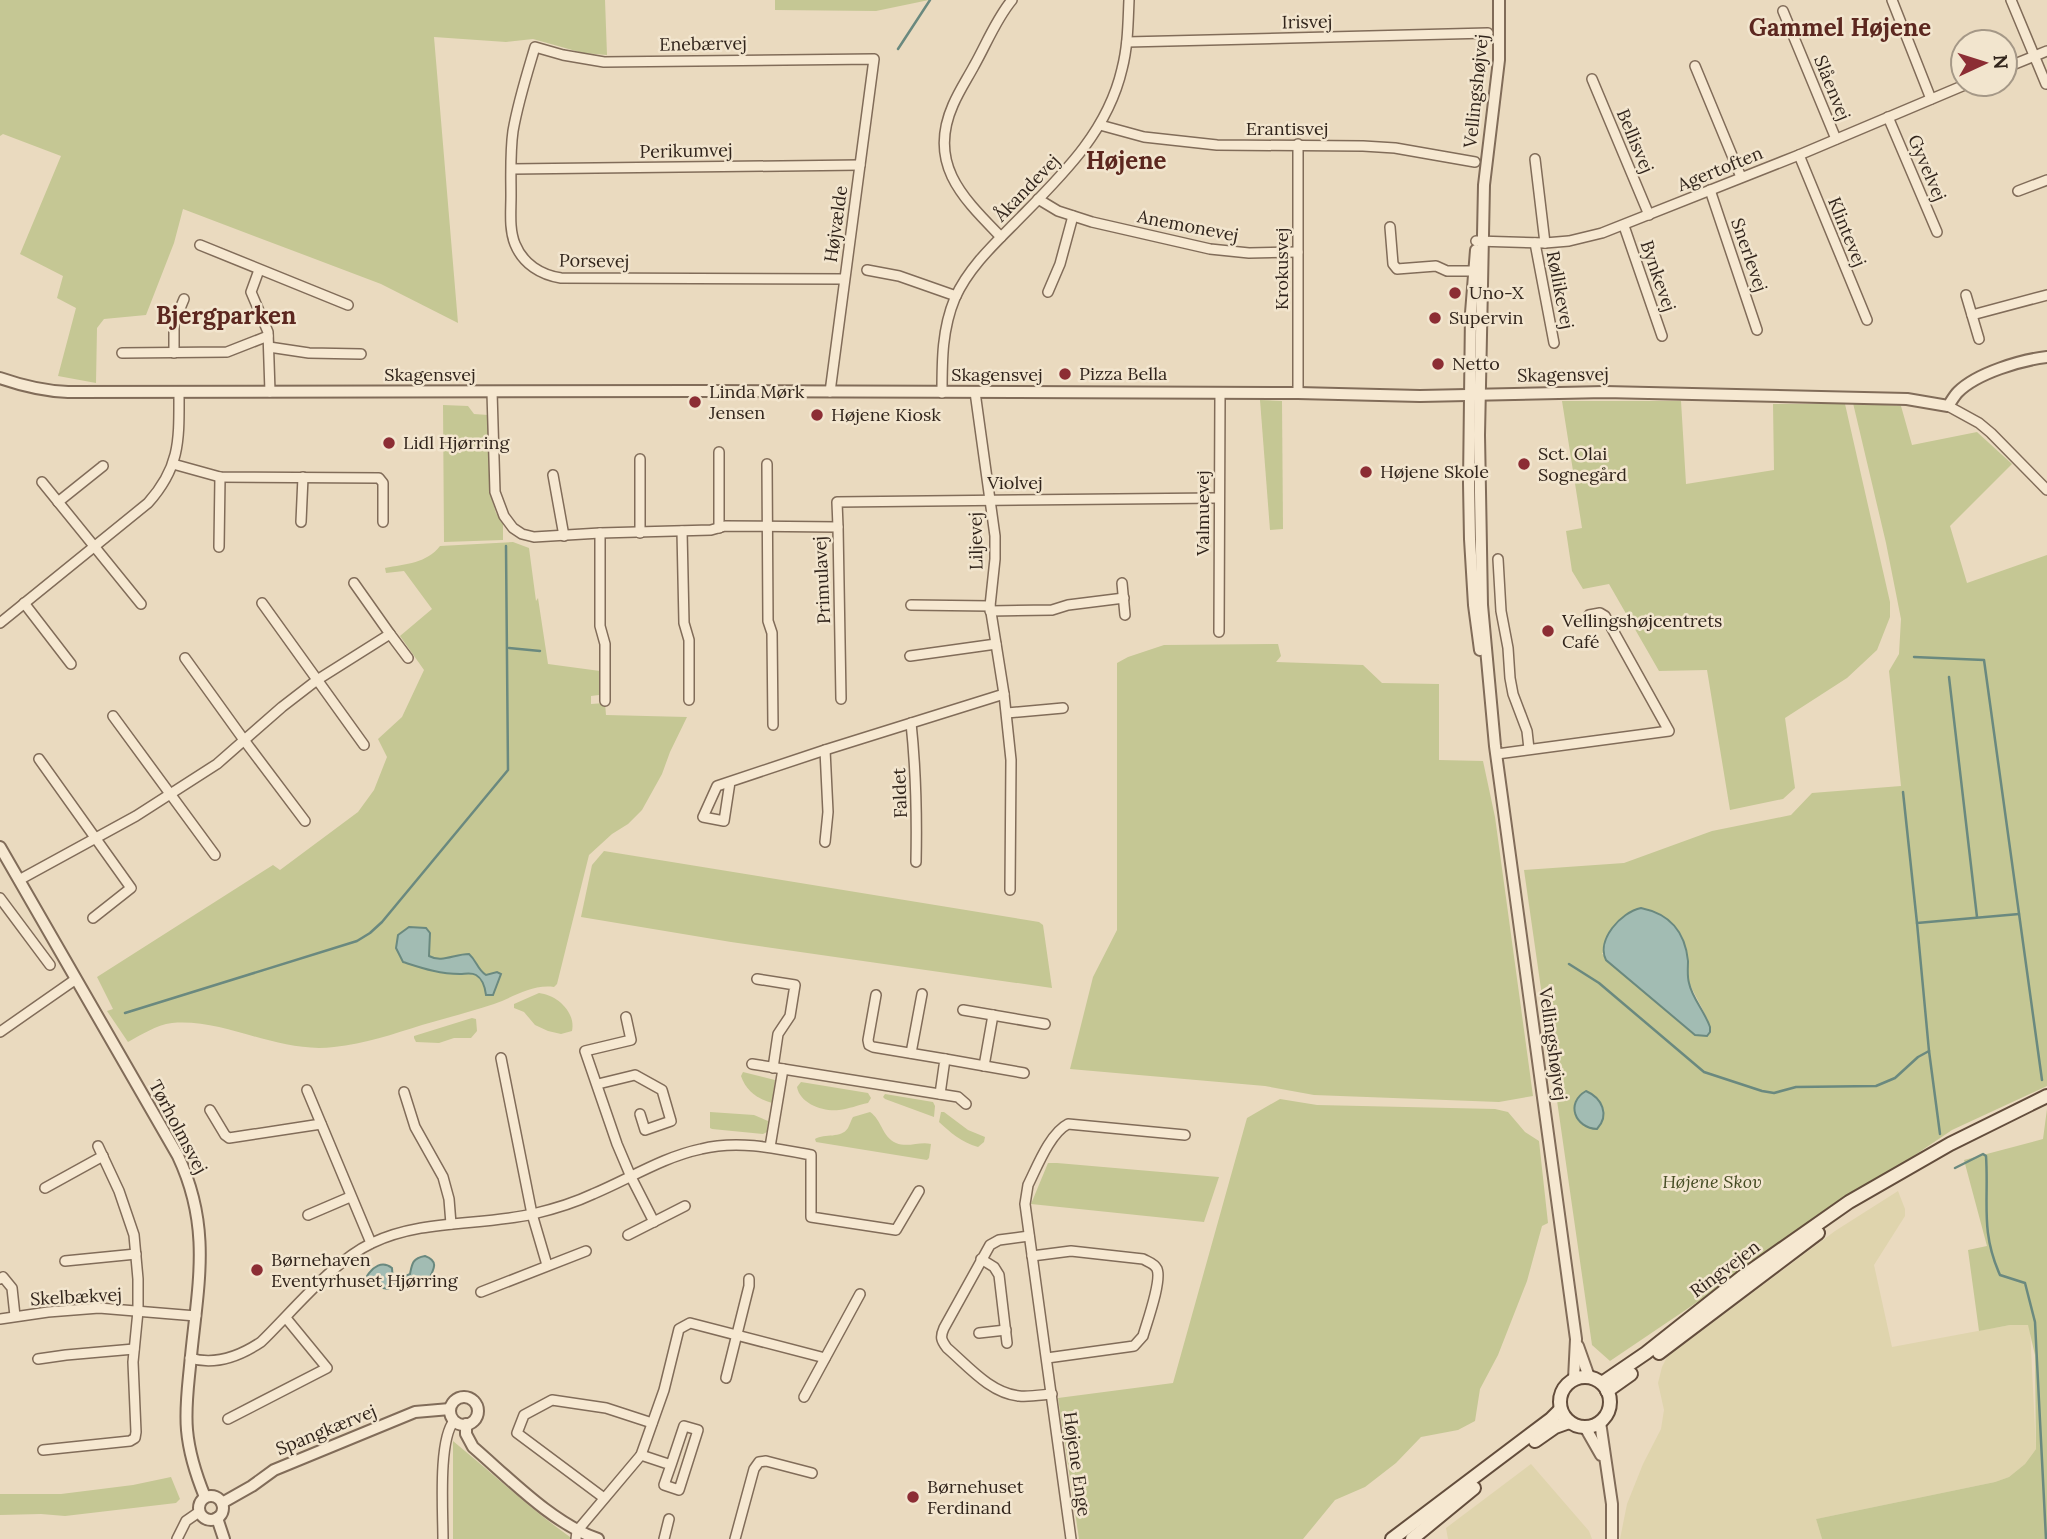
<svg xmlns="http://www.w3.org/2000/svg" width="2047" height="1539" viewBox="0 0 2047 1539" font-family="Lora,serif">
	<rect width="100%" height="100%" fill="#eadabf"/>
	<g fill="#dfd4ad">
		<path d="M1898,1191L1905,1209V1216L1874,1265L1892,1347L2010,1325L2028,1324L2030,1329L2036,1449L2025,1464L2009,1477L1995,1482L1816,1519L1822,1539H1620L1627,1504L1643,1464L1661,1429L1664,1410L1658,1383L1662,1367L1667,1357L1835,1231Z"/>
		<path d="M1531,1464L1589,1531L1592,1539H1448L1446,1528Z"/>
	</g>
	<g fill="#c5c794" fill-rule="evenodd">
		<path d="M0,0H605L607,55L583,53L533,39L506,42L434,37L458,323L381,284L183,209L174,243L146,315L104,319L97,328L96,383L58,376L76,308L57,298L63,276L20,254L61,156L3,134L0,136Z"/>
		<path d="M775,0H929L876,11L775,10Z"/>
		<path d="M1260,400L1282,401L1283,529L1270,530Z"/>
		<path d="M1562,401H1681L1686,484L1774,470L1773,404H1845L1890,602V617L1877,650L1847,678L1785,718L1795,788L1783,799L1730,810L1707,670L1659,671L1609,584L1583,589L1572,571L1566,531L1582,528Z"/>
		<path d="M1853,403L1901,406L1912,445L1977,432L2012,464L1950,526L1967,583L2047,555V1086L1952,1130L1610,1361L1592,1345L1524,870L1624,863L1712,831L1791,815L1812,793L1901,786L1889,671L1899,654L1901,619L1886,543ZM1602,953L1687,957L1689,983L1708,1020L1694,1035L1606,960Z"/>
		<path d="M443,405L468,406L474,414L488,415L490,493L496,513L503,523V540L444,542Z"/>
		<path d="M513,542L529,548L536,601L538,598L548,664L600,671L599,695L591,696V704L605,703L606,715L687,717L670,752L662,774L642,810L628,824L612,834L589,855L557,984L554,987C532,984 514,997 494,1004C470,1012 446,1018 422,1025C393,1034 365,1044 334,1047C278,1054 225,1018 172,1023C156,1025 141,1035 128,1042L107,1011L113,1009L97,977L273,865L280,870L358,812L374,790L387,757L378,739L402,717L424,670L400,636L432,609L404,571L386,573L385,568C406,564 427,563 440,546Z"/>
		<path d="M1278,644L1281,656L1276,662L1363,665L1382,683L1439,684V760L1483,761L1495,817L1533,1096L1499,1102L1314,1095L1265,1086L1070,1069L1093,977L1117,930V663L1128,657L1164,645Z"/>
		<path d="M604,851L1039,922L1043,925L1052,988L731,942L581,917L592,865Z"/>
		<path d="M539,993C557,995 576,1012 572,1031L561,1034L548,1031L535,1025L524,1012L514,1008V1004Z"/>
		<path d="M472,1018L476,1019L477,1031L471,1038H454L439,1043L416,1042L414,1038V1036Z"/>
		<path d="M743,1072L775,1080L772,1103C758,1099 746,1091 741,1076Z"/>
		<path d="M801,1082L868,1093L871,1098L868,1103C858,1105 849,1109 839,1110C824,1112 800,1104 797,1087Z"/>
		<path d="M885,1094L933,1102L935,1106L934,1117L885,1099L883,1097Z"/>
		<path d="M1280,1099L1317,1105L1495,1109L1508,1112L1525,1132L1539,1141L1548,1223L1542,1226L1527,1281L1498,1355L1480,1389L1475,1421L1458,1430L1421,1437L1396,1463L1365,1487L1335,1500L1303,1539H1079L1058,1398L1173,1383L1247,1118Z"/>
		<path d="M2047,1109V1539H1822L1816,1519L1995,1482L2009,1477L2025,1464L2036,1449L2035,1355L2028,1325H2010L1979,1331L1968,1250L1987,1246L1964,1160L2043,1139Z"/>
		<path d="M710,1112L754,1115L768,1121L767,1132L763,1134L712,1129L710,1128Z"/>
		<path d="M870,1112C882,1120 882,1137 896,1143C908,1148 920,1141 931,1144L929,1158L927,1160L816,1142L815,1139C825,1133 841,1139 848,1128C850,1124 851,1120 853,1117Z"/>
		<path d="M941,1112H944L968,1130L985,1137L984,1142L978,1147C961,1142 951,1133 939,1122Z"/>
		<path d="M1048,1163H1057L1219,1177L1204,1222L1031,1204Z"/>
		<path d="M453,1441C492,1473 529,1508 570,1537V1539H453Z"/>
		<path d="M171,1477L180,1499L176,1503L65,1516L41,1514L0,1515V1494H61L133,1485Z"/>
	</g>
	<g fill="#a2bcb3" stroke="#6a897f" stroke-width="2">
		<path d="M1641,908C1670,914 1685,931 1688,961C1688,968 1687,976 1689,983C1692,998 1705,1012 1710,1027V1032L1707,1036L1695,1035L1606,960C1596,940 1621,912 1641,908Z"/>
		<path d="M409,927L426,928L430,933L429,956C442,963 454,954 469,954C477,961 477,969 486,975L497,972L501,974L493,995H486C485,987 483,979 476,975C471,972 465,974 460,974C439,974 422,968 403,962L396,948L398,935Z"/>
		<path d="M1586,1091C1602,1098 1610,1115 1597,1129C1575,1128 1565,1103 1586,1091Z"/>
		<path d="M425,1256C439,1261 434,1269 429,1279C419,1283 416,1281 409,1277L388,1289L373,1286L368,1281L367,1276C373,1267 382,1260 392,1268L393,1282H394L410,1274C412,1263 413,1258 425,1256Z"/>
	</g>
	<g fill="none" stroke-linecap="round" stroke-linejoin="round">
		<g stroke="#6a897f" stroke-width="2.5">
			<path d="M898,49L930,0"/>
			<path d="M509,648L540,651"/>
			<path d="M1914,657L1984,660L2042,1080"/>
			<path d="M1949,677L1977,917"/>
			<path d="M1903,792L1917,923"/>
			<path d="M1569,964L1599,983L1704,1072L1762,1091L1774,1093L1796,1087L1876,1086L1895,1078L1918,1057L1929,1051"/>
			<path d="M125,1013L357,941L370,933L382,922L508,770L506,546"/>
			<path d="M1940,1134L1929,1051L1917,923L2019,914"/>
			<path d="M1955,1168L1983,1154L1986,1156C1989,1201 1980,1231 2000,1275L2025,1283L2035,1322L2046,1539"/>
		</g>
		<g stroke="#816c59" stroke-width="12">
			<g id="minor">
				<path d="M1892,0L1931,99"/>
				<path d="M2011,0L2046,84"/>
				<path d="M1783,11L1836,139"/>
				<path d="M1127,42L1488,33"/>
				<path d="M1695,66L1741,177"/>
				<path d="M2005,68L2047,51"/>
				<path d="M1592,79L1649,215"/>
				<path d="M1888,117L1937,232"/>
				<path d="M1100,125L1144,137L1217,145L1363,146L1395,148L1475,162"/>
				<path d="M1298,144V393"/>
				<path d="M1799,155L1867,320"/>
				<path d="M1535,159L1545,243"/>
				<path d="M512,169L860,165"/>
				<path d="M1710,190L1757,330"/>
				<path d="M2018,191L2047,180"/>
				<path d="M1038,199L1058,211L1092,222L1210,249L1249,253L1298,252"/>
				<path d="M1624,226L1662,336"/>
				<path d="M1390,227L1393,264L1397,269L1436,266L1447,271H1479"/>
				<path d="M1001,237C963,198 927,164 953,105C959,91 967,79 974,66C986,45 996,19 1012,0"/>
				<path d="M1476,241L1545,243L1569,241L1602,233L1799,155L1967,84"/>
				<path d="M1535,243L1554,343"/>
				<path d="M200,245L348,305"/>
				<path d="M259,270L251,292L268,332L270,392"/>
				<path d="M867,270L899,276L956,296"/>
				<path d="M1048,292L1060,264L1073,216"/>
				<path d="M1966,295L1979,339"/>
				<path d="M1972,315L2047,295"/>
				<path d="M269,347L309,353L361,354"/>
				<path d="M122,353L227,352L268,336"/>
				<path d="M174,353V323L184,299"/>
				<path d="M492,392L495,492L504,516L513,528L522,534L534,537L600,533L711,530L725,526L838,527L841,699"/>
				<path d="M830,392L874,59L604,62L563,55L535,47C527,74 518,102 513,131C510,152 511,175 511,196C511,212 509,229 515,244C523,264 541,275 561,278L845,279"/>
				<path d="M975,392L995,536V559L990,606L1004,694L1011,760L1010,890"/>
				<path d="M942,393C942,360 942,329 955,298C968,269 992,246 1014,224C1059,178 1107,134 1122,69C1128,46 1128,23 1129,0"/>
				<path d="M1948,406L1979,423L1991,433L2047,490"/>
				<path d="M640,459V533"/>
				<path d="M173,464L220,477L379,478L383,483V522"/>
				<path d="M767,464L768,621L772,633L773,725"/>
				<path d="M553,475L564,536"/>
				<path d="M42,482L141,604"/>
				<path d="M58,502L103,466"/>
				<path d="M301,522L303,477"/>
				<path d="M838,527L837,502L1218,498"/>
				<path d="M719,528V452"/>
				<path d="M682,531L684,623L689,640V700"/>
				<path d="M600,533V626L605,644V701"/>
				<path d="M219,547L220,477"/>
				<path d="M1498,559L1501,611L1508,648L1510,678L1513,694L1527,731L1529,749"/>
				<path d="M1122,583L1125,615"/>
				<path d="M24,603L71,664"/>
				<path d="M262,603L364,745"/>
				<path d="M911,605L990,606"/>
				<path d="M990,611L1052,610L1068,605L1124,598"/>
				<path d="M0,623L148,503C181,466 179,439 179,392"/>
				<path d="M1219,632L1220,393"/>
				<path d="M390,634L408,658"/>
				<path d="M910,656L996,644"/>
				<path d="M185,658L244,740L305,821"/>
				<path d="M1007,713L1063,708"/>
				<path d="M113,716L215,855"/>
				<path d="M911,723C916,770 917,815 916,862"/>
				<path d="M1497,754L1669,731L1605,616L1600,613L1589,615"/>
				<path d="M39,759L131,888L93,918"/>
				<path d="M730,782L724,821L703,817L717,786L825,750L1004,694"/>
				<path d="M825,842L828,812L825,750"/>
				<path d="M19,880L136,816L217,764L282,707L317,680L390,634L354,583"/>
				<path d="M0,898L50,965"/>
				<path d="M757,979L795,985L790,1016L778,1034L773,1068"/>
				<path d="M876,995L868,1040L869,1045L873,1047L945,1059L940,1094"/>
				<path d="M963,1010L1045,1024"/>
				<path d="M626,1017L631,1040L585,1051L617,1144L631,1177L654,1222"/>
				<path d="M0,1032L76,979"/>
				<path d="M911,1053L922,994"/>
				<path d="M501,1058L532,1214L547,1265"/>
				<path d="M945,1059L1024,1073"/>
				<path d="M752,1064L958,1097L966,1104"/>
				<path d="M984,1066L993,1015"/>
				<path d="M598,1084L635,1075L662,1090L671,1121L645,1130L640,1114"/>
				<path d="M307,1090L371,1243"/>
				<path d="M404,1092L415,1127L443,1177L449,1199L451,1224"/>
				<path d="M210,1110L225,1135L229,1138L321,1124"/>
				<path d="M770,1147L783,1069"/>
				<path d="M45,1188L103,1156"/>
				<path d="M308,1215L350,1197"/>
				<path d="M628,1235L685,1206"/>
				<path d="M1029,1236L999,1240L990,1245L944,1328C940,1337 941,1340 947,1348C968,1366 990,1393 1019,1396C1029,1397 1041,1395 1052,1394"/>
				<path d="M1032,1256L1071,1251L1143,1259C1148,1262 1154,1263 1157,1269C1162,1281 1147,1322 1143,1336L1134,1346L1127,1347L1047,1358"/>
				<path d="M981,1259L994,1267L999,1275L1007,1343"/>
				<path d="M65,1261L136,1254"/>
				<path d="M0,1279L3,1277L12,1288L15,1316"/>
				<path d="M481,1292L586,1251"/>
				<path d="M0,1319L48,1312L99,1308L196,1316"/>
				<path d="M979,1333L1006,1330"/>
				<path d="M190,1358C216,1366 240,1356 261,1342C293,1311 332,1262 372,1243C422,1219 480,1226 533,1214C554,1209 574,1203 593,1194C629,1179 663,1157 701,1149C737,1140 775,1148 811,1155V1217L896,1230L919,1191"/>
				<path d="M38,1359L66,1355L134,1349"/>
				<path d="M726,1378L749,1286V1279"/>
				<path d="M804,1397L860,1294"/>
				<path d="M228,1419L327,1368L286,1318"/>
				<path d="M43,1450L130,1441L135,1438L136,1432L133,1362L138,1311V1279L134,1235L119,1191L98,1146"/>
				<path d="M641,1455L671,1465L684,1426L698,1430L679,1490L664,1485L671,1465"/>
				<path d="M604,1498L517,1433L524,1415L552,1400L606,1408L652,1423"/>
				<path d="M177,1539L186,1521L199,1512"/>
				<path d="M443,1539C443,1511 438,1440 454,1421"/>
				<path d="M576,1539L577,1531L641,1455L664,1390L679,1329L690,1323L825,1358"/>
				<path d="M664,1539L669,1519"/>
				<path d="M735,1539L754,1469L759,1462L766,1461L812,1473"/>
				<path d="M1071,1539L1025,1204L1028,1185C1037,1167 1050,1133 1068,1124L1185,1135"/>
			</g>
		</g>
		<g stroke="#816c59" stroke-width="14">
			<g id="tertiary">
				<path d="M1499,0V60L1484,185L1479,435L1482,605L1495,746L1576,1339L1574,1379"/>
				<path d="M1476,250L1471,313L1469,483L1470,539L1474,605L1480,650"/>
				<path d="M0,378C23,386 44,391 68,392L699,391L1298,393L1420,396L1605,392L1907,399L1948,406C1951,402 1954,396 1958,392C1977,373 2021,360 2047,357"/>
				<path d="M0,847L178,1156C213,1230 197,1288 190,1366C188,1387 185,1408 187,1430C189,1453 196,1475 205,1497"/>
				<path d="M1578,1346L1589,1377"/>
				<circle cx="464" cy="1411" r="14"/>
				<path d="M1600,1422L1612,1504V1539"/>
				<path d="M466,1424V1434L473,1447C509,1478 553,1524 598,1539"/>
				<path d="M1585,1427L1601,1455"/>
				<circle cx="211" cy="1508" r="12"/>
				<path d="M222,1503L252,1486L274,1470L415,1412L450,1409"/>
				<path d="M217,1518L224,1539"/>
			</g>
		</g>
		<g stroke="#634d3c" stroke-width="16">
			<g id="secondary">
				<path d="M1659,1353L1818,1233"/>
				<circle cx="1585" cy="1402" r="25"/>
				<path d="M1602,1383L1646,1353L1742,1277L1849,1202L1950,1144L2047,1096"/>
				<path d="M1607,1391L1631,1374"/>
				<path d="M1535,1441L1555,1427L1569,1422"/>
				<path d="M1392,1539L1551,1419L1560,1410"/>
				<path d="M1412,1539L1474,1488"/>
			</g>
		</g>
		<use href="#minor" stroke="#f6e8d1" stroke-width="9"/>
		<use href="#tertiary" stroke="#f6e8d1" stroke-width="10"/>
		<use href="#secondary" stroke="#f6e8d1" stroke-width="12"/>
	</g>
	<g fill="#8c2d34" stroke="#f2e5ce" stroke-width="2.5">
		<circle cx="1455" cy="293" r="7"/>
		<circle cx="1435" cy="318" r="7"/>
		<circle cx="1438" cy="364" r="7"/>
		<circle cx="1065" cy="374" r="7"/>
		<circle cx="695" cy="402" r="7"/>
		<circle cx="817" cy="415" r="7"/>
		<circle cx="389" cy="443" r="7"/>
		<circle cx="1524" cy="464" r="7"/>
		<circle cx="1366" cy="472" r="7"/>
		<circle cx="1548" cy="631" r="7"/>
		<circle cx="257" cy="1270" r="7"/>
		<circle cx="913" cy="1497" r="7"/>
	</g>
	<g text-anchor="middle" stroke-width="5" stroke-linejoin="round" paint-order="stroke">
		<g font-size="18" fill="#32251c" stroke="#f2e5ce">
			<text transform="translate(1307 22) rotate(-1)" y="6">Irisvej</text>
			<text transform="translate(703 44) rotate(-1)" y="6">Enebærvej</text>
			<text transform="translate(1832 88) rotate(68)" y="6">Slåenvej</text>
			<text transform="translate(1476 91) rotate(-84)" y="6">Vellingshøjvej</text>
			<text x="1287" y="135">Erantisvej</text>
			<text transform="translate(1635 141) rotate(67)" y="6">Bellisvej</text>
			<text transform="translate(686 151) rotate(-1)" y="6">Perikumvej</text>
			<text transform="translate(1927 168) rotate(67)" y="6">Gyvelvej</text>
			<text transform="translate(1720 169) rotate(-22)" y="6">Agertoften</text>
			<text transform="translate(1027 188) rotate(-46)" y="6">Åkandevej</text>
			<text transform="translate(836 224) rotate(-82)" y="6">Højvælde</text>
			<text transform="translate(1188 226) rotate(11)" y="6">Anemonevej</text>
			<text transform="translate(1847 232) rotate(68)" y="6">Klintevej</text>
			<text transform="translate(1749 255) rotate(71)" y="6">Snerlevej</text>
			<text transform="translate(594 261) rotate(1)" y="6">Porsevej</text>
			<text transform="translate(1282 269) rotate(-90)" y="6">Krokusvej</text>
			<text transform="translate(1658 276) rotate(71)" y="6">Bynkevej</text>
			<text transform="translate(1560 290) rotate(79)" y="6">Røllikevej</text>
			<text x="430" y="381">Skagensvej</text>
			<text x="997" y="381">Skagensvej</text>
			<text transform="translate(1563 375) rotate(-1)" y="6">Skagensvej</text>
			<text x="1015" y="489">Violvej</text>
			<text transform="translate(1203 513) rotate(-90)" y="6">Valmuevej</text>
			<text transform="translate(976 541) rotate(-91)" y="6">Liljevej</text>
			<text transform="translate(822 580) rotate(-93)" y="6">Primulavej</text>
			<text transform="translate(900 793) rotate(-92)" y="6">Faldet</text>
			<text transform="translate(1553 1044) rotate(82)" y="6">Vellingshøjvej</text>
			<text transform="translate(178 1127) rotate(62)" y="6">Tørholmsvej</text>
			<text transform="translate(1725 1269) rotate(-37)" y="6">Ringvejen</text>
			<text transform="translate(76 1297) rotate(-3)" y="6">Skelbækvej</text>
			<text transform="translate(326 1430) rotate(-22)" y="6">Spangkærvej</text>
			<text transform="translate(1077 1464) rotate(82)" y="6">Højene Enge</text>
		</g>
		<g font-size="18" fill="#32251c" stroke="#f2e5ce" text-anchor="start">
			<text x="1469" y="299">Uno-X</text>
			<text x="1449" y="324">Supervin</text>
			<text x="1452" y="370">Netto</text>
			<text x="1079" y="380">Pizza Bella</text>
			<text x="709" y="398">Linda Mørk<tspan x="709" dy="21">Jensen</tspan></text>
			<text x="831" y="421">Højene Kiosk</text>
			<text x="403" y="449">Lidl Hjørring</text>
			<text x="1538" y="460">Sct. Olai<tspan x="1538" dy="21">Sognegård</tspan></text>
			<text x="1380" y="478">Højene Skole</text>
			<text x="1562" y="627">Vellingshøjcentrets<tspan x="1562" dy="21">Café</tspan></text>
			<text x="271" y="1266">Børnehaven<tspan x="271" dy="21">Eventyrhuset Hjørring</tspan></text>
			<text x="927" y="1493">Børnehuset<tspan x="927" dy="21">Ferdinand</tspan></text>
		</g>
		<g font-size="18" font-style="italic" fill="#464d24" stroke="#f2e5ce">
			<text x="1712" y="1188">Højene Skov</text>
		</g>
		<g font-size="24" font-weight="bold" fill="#5c271f" stroke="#f2e5ce">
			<text x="1840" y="36">Gammel Højene</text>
			<text x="1126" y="169">Højene</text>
			<text x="226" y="324">Bjergparken</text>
		</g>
	</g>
	<g transform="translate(1984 63) rotate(86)"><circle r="33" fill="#f2e5ce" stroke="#a59887" stroke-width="2"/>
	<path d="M0-5L12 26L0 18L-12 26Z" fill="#8c2d34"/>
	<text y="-10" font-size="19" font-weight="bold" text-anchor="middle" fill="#32251c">N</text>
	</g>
</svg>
